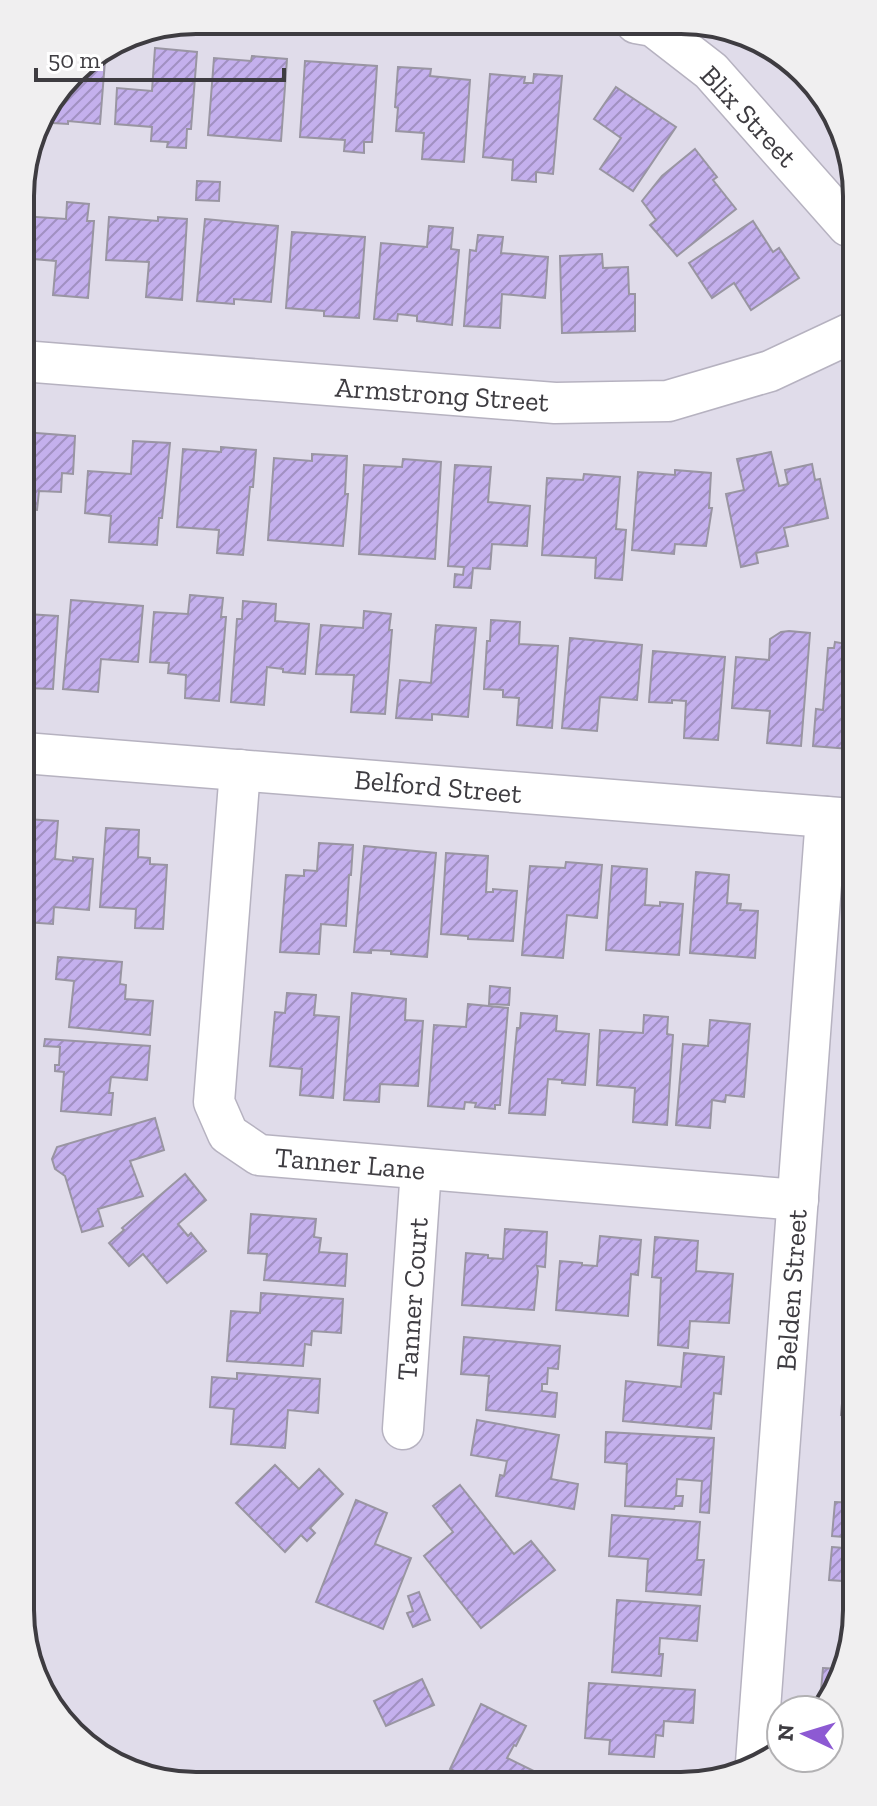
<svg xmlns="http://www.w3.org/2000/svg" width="877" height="1806" viewBox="0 0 877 1806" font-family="'Zilla Slab',serif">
	<defs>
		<pattern id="building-hatch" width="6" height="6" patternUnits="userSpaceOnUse" patternTransform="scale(2)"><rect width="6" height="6" fill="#c4b0ed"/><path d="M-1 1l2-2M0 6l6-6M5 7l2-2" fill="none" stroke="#a190c2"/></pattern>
	</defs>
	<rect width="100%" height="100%" fill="#e0dcea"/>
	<g fill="url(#building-hatch)" stroke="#9995a2" stroke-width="2">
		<path d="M106,48L100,124L68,121V124L37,122L80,64Z"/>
		<path d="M155,48L197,52L191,129H187L186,148L167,147L168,142L151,141L152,127L115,124L117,88L152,91Z"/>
		<path d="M252,56L287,59L281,141L208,135L214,58L251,61Z"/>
		<path d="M305,61L377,66L372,142H364V153L344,151L345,140L300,137Z"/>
		<path d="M398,67L431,69L430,76L470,80L464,162L422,159L424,133L396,131L398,108L395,107Z"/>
		<path d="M490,74L525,77L524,83H533L534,74L562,76L553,174L536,172V182L512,180L513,160L483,157Z"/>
		<path d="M616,87L676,127L633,191L600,169L621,138L594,119Z"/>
		<path d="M695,149L717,177L713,180L736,209L677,256L650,225L656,220L642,201L662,176Z"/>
		<path d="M197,181L220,182L219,201L196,200Z"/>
		<path d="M67,202L89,204L87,221H94L88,298L53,295L56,261L22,258V216L66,219Z"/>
		<path d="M109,217L158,221V217L187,219L182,300L146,297L149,262L106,260Z"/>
		<path d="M205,219L278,226L271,302L234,299V304L197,301Z"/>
		<path d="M753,221L773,252L779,248L799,278L751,310L734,283L712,298L689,263Z"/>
		<path d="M429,226L453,228L451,249L459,250L452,325L417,321V316L398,314L397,321L374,319L381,243L427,247Z"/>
		<path d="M292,232L365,237L359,318L324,316V311L286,308Z"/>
		<path d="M478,235L503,237L501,253L548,257L545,298L502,294L500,328L464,326L470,250L476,251Z"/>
		<path d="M602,254L603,268L628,267L629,294H635V331L562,333L560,256Z"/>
		<path d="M23,432L75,436L73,474L62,473L61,492L39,491L37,510L23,509Z"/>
		<path d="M133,441L170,443L162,518H159L157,545L109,542L111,516L85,513L88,471L131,474Z"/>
		<path d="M221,447L256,450L253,487H250L243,555L217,553L219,530L177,527L183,449L221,452Z"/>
		<path d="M771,452L779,486L788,484L785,470L812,464L815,480L820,479L828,518L784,528L788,546L756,553L758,563L741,567L726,494L744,490L737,459Z"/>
		<path d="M312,454L347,456L345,494H348L343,546L268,540L274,458L312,461Z"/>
		<path d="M403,459L441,462L435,559L359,554L364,465L402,467Z"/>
		<path d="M455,465L491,467L488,502L530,506L527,546L492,544L490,569L473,568L471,588L454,587L455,574L463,575L464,567L448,566Z"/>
		<path d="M675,470L711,473L709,508H712L706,546L675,544L674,554L632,550L638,472L675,475Z"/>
		<path d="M584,474L620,477L616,529L626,530L622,580L595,578L596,558L542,555L547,478L583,480Z"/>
		<path d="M24,592H28L27,614L58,616L53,689L24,688Z"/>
		<path d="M190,595L223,598L221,617H226L219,701L185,698L186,675L168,673L169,663L150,662L154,612L188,614Z"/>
		<path d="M71,600L143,606L138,662L101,659L98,692L63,689Z"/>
		<path d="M243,601L276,604L275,621L309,624L305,674L283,672V669L267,667L264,705L231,702L237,619H242Z"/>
		<path d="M364,611L391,614L389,630H392L385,714L351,712L354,675L316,674L321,625L363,628Z"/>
		<path d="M491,620L520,622L519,644L558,646L552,728L517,725L519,698L503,697V690L484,689L487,641H490Z"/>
		<path d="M436,625L476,628L468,717L432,714V720L396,718L400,680L431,683Z"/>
		<path d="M789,631L810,633L801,746L767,743L770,711L732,708L736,657L769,660L770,639L781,632Z"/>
		<path d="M570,638L642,645L637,700L600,697L597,731L562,728Z"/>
		<path d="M835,642L847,644V650H851V744H849V749L813,746L816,709L823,710L828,648H834Z"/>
		<path d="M653,651L725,657L718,740L684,738L686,701L672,700V703L649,702Z"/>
		<path d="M25,819L58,821L55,859L73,861V857L93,859L89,910L54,907L53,924L25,922Z"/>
		<path d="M106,828L139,830L138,857L150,858V864L167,865L163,929L135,928L136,909L100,907Z"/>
		<path d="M319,843L353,845L351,875H349L346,926L321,924L319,954L280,952L286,875L304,876V870L317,871Z"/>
		<path d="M364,846L436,853L427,957L391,954V951L371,950V953L354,952Z"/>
		<path d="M446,853L488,856L486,892H493V889L517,891L513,941L468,939V936L441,934Z"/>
		<path d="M566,862L602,865L597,918L567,915L563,958L522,955L530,866L565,868Z"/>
		<path d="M612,866L647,869L645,905L660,906V902L683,904L679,955L606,950Z"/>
		<path d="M696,872L729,875L727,903L741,904L740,910L758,911L755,958L690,953Z"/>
		<path d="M58,957L122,962L120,984L126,985L125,999L153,1001L150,1035L69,1027L74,981L56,979Z"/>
		<path d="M490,986L510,988L509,1005L489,1004Z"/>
		<path d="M287,993L316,995L314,1015L339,1017L333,1098L300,1095L302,1069L270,1066L275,1012L285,1013Z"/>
		<path d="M352,993L406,999L405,1020L423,1021L418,1086L380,1084L379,1102L344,1100Z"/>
		<path d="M468,1004L508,1008L500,1105H495V1109L475,1107L476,1103L465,1102L464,1109L428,1106L434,1025L466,1027Z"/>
		<path d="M521,1013L557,1016L556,1031L589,1034L585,1085L562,1083V1080L548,1079L545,1115L509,1113L517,1028H520Z"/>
		<path d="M644,1015L668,1017L667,1034L673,1035L667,1125L633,1122L635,1088L597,1085L600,1030L643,1033Z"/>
		<path d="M710,1020L750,1024L744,1097L726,1095L725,1102L712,1100L710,1128L676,1125L683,1044L708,1046Z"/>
		<path d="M45,1039L150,1046L147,1080L111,1077L109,1093H113L111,1115L61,1111L64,1072L55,1071V1065H59L60,1047L44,1046Z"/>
		<path d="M155,1118L164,1150L130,1161L143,1196L98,1209L103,1226L82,1232L65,1176L55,1169L52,1159L57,1147Z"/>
		<path d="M185,1174L206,1200L178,1224L188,1236L191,1233L206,1251L167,1283L143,1254L129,1266L109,1243L124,1230L122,1228Z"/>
		<path d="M251,1214L316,1219L314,1237L321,1238L319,1252L347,1254L345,1286L264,1280L267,1254L248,1253Z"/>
		<path d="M505,1229L547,1232L545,1267L537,1266L538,1272L534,1310L462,1305L466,1253L488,1255V1258L503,1259Z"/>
		<path d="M600,1236L641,1240L638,1275L631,1274L628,1316L556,1310L560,1261L582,1263V1265L597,1266Z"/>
		<path d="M655,1237L698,1241L696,1271L733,1274L729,1323L690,1321L688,1348L658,1345L661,1278L652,1277Z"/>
		<path d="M261,1293L343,1299L341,1333L312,1331L311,1345L305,1344L303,1366L227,1361L231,1311L260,1313Z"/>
		<path d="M848,1335H855V1370L845,1369Z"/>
		<path d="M464,1337L560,1346L558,1369L548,1368L547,1384H542V1391L557,1393L555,1417L486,1410L489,1376L461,1374Z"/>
		<path d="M684,1353L724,1357L721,1394L714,1393L711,1429L623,1421L626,1381L681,1387Z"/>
		<path d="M237,1373L320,1379L318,1413L288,1410L285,1448L231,1444L234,1409L210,1407L212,1377L237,1379Z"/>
		<path d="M844,1380L855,1381V1416L841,1415Z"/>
		<path d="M477,1420L559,1435L551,1479L578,1484L574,1509L496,1496L500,1475L504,1476L507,1461L471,1455Z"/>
		<path d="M606,1432L714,1438L709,1513L700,1512L702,1481L677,1479L676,1496H683L682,1506H675L674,1509L625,1506L627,1464L605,1462Z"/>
		<path d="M275,1465L299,1489L319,1469L343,1494L310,1528L315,1533L307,1541L301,1535L285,1552L236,1503Z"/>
		<path d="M460,1485L514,1554L531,1541L555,1570L481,1628L424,1556L453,1532L433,1506Z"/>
		<path d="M356,1500L387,1513L375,1544L411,1558L383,1629L316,1602Z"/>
		<path d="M835,1502L856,1503V1538L832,1536Z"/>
		<path d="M612,1515L700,1522L697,1560H704L701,1595L646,1591L648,1559L609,1556Z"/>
		<path d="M832,1547L856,1549V1582L829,1580Z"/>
		<path d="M419,1592L430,1620L413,1627L407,1613L413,1611L408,1596Z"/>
		<path d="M617,1600L700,1606L697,1641L660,1638L659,1654H663L661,1676L612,1672Z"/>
		<path d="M823,1668L839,1669L826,1702H820Z"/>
		<path d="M422,1679L434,1705L386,1726L374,1701Z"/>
		<path d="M589,1683L695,1690L693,1723L664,1721L663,1736L656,1735L654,1757L609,1754L610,1740L585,1738Z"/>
		<path d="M481,1704L526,1726L516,1746L514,1745L507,1758L540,1774L538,1780H474L450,1769Z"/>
	</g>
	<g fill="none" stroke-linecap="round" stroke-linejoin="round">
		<g stroke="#b6b2c0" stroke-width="43">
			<g id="minor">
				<path d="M636,23L653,26L711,71L848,226"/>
				<path d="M22,361L555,403L668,401L770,371L849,334"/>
				<path d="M24,753L852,819"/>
				<path d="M240,770L214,1102L228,1134L259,1155L798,1200"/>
				<path d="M403,1429L421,1169"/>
				<path d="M756,1763L826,817"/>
			</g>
		</g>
		<use href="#minor" stroke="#fff" stroke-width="40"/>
	</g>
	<g text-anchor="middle" stroke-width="7" stroke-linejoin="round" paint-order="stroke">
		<g font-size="28" fill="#3e3c41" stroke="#fff">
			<text transform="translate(749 116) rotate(47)" y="10">Blix Street</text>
			<text transform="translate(442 394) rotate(4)" y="10">Armstrong Street</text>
			<text transform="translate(438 786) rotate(5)" y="10">Belford Street</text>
			<text transform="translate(350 1163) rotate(5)" y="10">Tanner Lane</text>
			<text transform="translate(791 1290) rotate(-86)" y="10">Belden Street</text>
			<text transform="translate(412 1299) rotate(-86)" y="10">Tanner Court</text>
		</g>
	</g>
	<path d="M0 0H877V1806H0ZM196 34H681A162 162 0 0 1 843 196V1610A162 162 0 0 1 681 1772H196A162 162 0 0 1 34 1610V196A162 162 0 0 1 196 34Z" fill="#f0eff0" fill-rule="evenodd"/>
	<path fill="none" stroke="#3e3c41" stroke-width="4" d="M196 34H681A162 162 0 0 1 843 196V1610A162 162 0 0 1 681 1772H196A162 162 0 0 1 34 1610V196A162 162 0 0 1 196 34Z"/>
	<g transform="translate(805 1734) rotate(274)"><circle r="38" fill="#ffffff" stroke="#b2b1b3" stroke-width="2"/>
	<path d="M0-6L14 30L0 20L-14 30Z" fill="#8d5ad3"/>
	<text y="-12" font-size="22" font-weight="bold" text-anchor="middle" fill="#3e3c41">N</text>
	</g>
	<path d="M36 68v12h248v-12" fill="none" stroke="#3e3c41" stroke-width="4"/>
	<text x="48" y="68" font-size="24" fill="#3e3c41" stroke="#ffffff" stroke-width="6" paint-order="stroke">50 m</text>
</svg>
